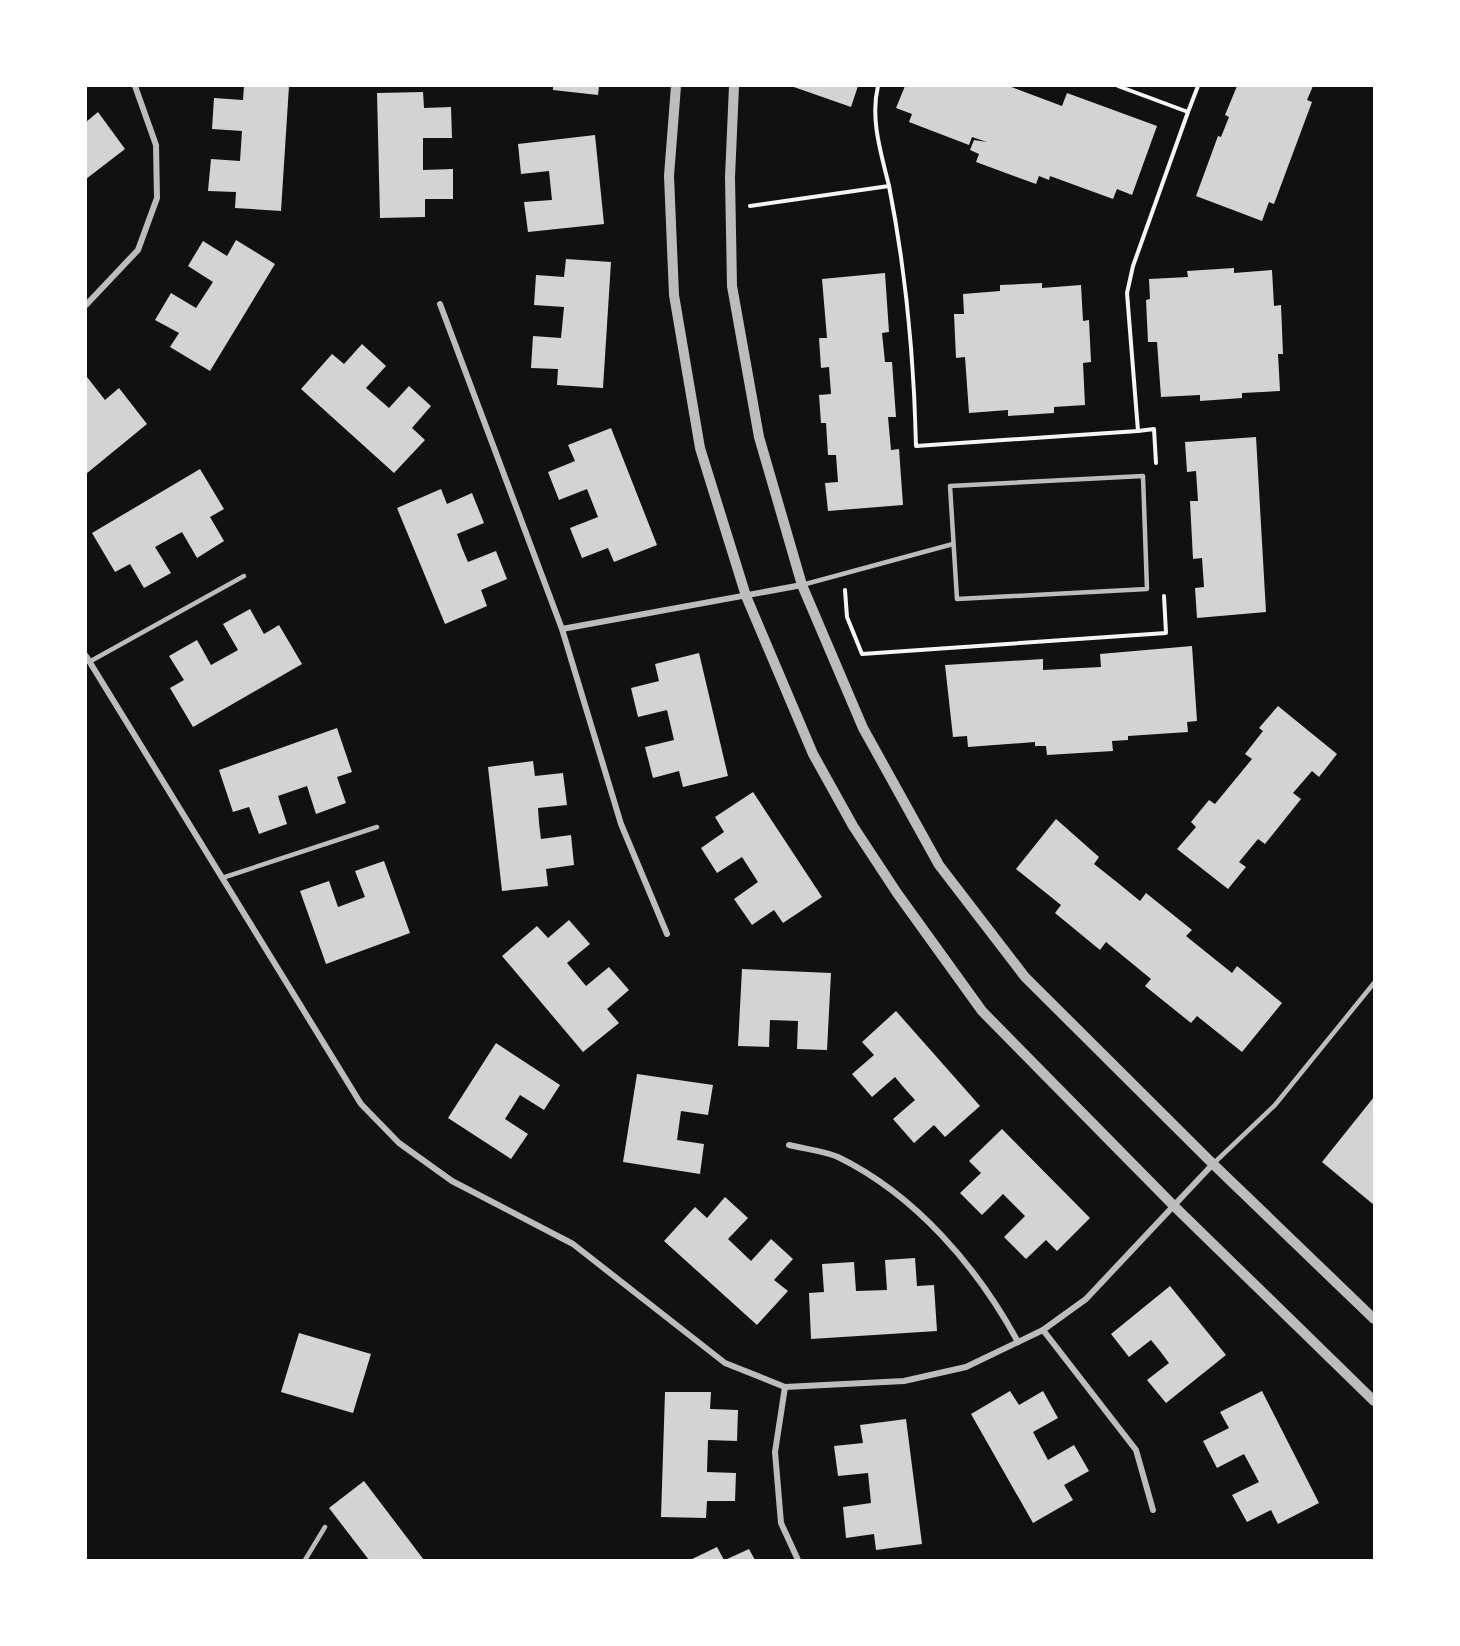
<svg xmlns="http://www.w3.org/2000/svg" width="1460" height="1646" viewBox="0 0 1460 1646" font-family="Commissioner,sans-serif">
	<rect width="100%" height="100%" fill="#111"/>
	<g fill="#d3d3d3">
		<path d="M244,86H289L281,211L235,208L236,192L208,191L211,159L240,161L242,131L212,129L214,98L243,100Z"/>
		<path d="M553,86H599L598,95L553,90Z"/>
		<path d="M791,86H858L851,107Z"/>
		<path d="M905,86H1009L1062,106L1067,93L1157,126L1132,195L1117,189L1113,199L1050,176L1049,180L1039,176L1036,184L976,162L979,154L970,150L974,140L987,142L972,137L969,145L909,122L912,114L896,108Z"/>
		<path d="M1237,86H1313L1307,100L1312,102L1274,204L1269,202L1262,221L1196,196L1218,136L1221,137L1229,117L1225,115Z"/>
		<path d="M423,92L424,108L451,107L452,138H423V170L453,169V199H425V217L380,218L377,93Z"/>
		<path d="M98,112L125,149L86,179V122Z"/>
		<path d="M595,135L604,224L528,232L524,202L552,200L549,171L521,174L518,144Z"/>
		<path d="M236,240L275,264L210,371L170,347L179,333L155,320L171,293L196,308L213,282L188,266L203,241L227,256Z"/>
		<path d="M566,259L611,262L603,388L557,385L558,369L531,368L533,336L561,338L564,307L534,305L536,275L564,277Z"/>
		<path d="M1234,268V273L1272,270L1274,306L1281,305L1283,354H1278L1280,391L1242,393V398L1200,401V395L1161,397L1157,342H1148L1146,300L1150,299L1149,279L1188,277L1187,271Z"/>
		<path d="M885,273L889,332L882,333L885,362H892L896,417H888L891,450L899,449L903,505L828,511L825,483L838,482L836,455H828L826,423H821L819,395L831,394L829,367L821,368L819,338H827L822,279Z"/>
		<path d="M1042,283V288L1081,285L1083,321L1089,320L1091,362L1083,363L1085,405L1054,407V413L1008,416V410L969,413L965,357L956,358L954,314H964L963,294L1000,291V285Z"/>
		<path d="M362,344L386,366L366,388L389,408L409,386L431,406L412,428L425,440L394,473L301,389L332,354L344,364Z"/>
		<path d="M87,377L105,400L119,388L147,424L86,474Z"/>
		<path d="M611,428L657,545L614,562L608,548L582,558L570,528L598,517L587,489L559,500L548,472L575,461L568,445Z"/>
		<path d="M1256,437L1266,612L1197,618L1195,588L1204,587L1202,558L1193,559L1190,501H1198L1196,471L1187,472L1185,442Z"/>
		<path d="M200,469L224,509L210,517L224,541L197,558L182,532L155,547L171,573L144,588L130,564L115,572L92,533Z"/>
		<path d="M441,489L447,504L472,493L484,523L457,534L462,548L468,562L496,551L507,579L481,590L487,606L445,624L397,508Z"/>
		<path d="M250,609L264,634L279,625L302,664L193,727L170,688L184,680L169,656L197,640L211,665L238,650L223,624Z"/>
		<path d="M1192,646L1197,721L1187,722L1188,732L1128,736V740L1112,741L1113,751L1047,755L1046,746H1035V742L968,747L967,736L953,737L945,665L1043,659V670L1101,667L1100,654Z"/>
		<path d="M699,653L728,776L683,787L679,771L653,778L645,747L674,740L667,710L638,717L631,688L659,681L655,664Z"/>
		<path d="M1278,706L1337,754L1319,777L1312,771L1293,793L1301,799L1265,844L1258,839L1239,862L1246,867L1228,889L1177,849L1196,827L1191,822L1209,800L1215,804L1252,759L1245,754L1263,731L1259,728Z"/>
		<path d="M337,728L352,772L337,777L346,803L316,814L307,786L278,796L287,824L259,834L249,807L233,812L219,770Z"/>
		<path d="M533,761L535,776L563,773L567,805L538,808L539,823L541,839L571,835L574,865L546,869L548,886L502,891L488,767Z"/>
		<path d="M753,792L822,897L783,923L774,910L752,925L734,899L758,882L742,857L717,873L701,848L724,832L715,817Z"/>
		<path d="M1056,819L1099,857L1094,864L1118,883L1140,901L1146,893L1192,930L1186,936L1232,973L1237,966L1282,1003L1242,1052L1197,1016L1191,1023L1145,986L1151,979L1106,942L1100,950L1055,913L1061,905L1016,869Z"/>
		<path d="M384,861L410,933L326,964L300,891L329,881L338,907L365,897L355,871Z"/>
		<path d="M569,920L590,944L567,963L586,986L609,967L629,990L607,1009L619,1023L583,1052L502,956L537,926L548,938Z"/>
		<path d="M742,969L831,973L827,1050L797,1049L798,1021L770,1020L769,1047L738,1046Z"/>
		<path d="M896,1011L980,1106L945,1137L934,1125L914,1143L893,1119L915,1100L905,1089L895,1077L872,1097L852,1074L874,1055L862,1042Z"/>
		<path d="M496,1043L560,1085L544,1110L520,1095L505,1119L528,1134L511,1159L448,1118Z"/>
		<path d="M637,1074L713,1085L708,1115L681,1111L677,1140L704,1144L700,1174L623,1162Z"/>
		<path d="M1374,1097V1205L1322,1162Z"/>
		<path d="M1002,1129L1090,1218L1057,1251L1046,1240L1026,1259L1004,1237L1025,1216L1003,1194L982,1215L960,1193L981,1173L969,1161Z"/>
		<path d="M725,1197L748,1218L728,1239L751,1261L771,1239L793,1259L774,1280L788,1291L757,1325L664,1241L695,1207L707,1218Z"/>
		<path d="M915,1258L917,1286L934,1285L937,1331L811,1339L809,1293L824,1292L822,1264L854,1262L856,1291L887,1290L885,1260Z"/>
		<path d="M1170,1286L1226,1355L1166,1403L1147,1380L1169,1363L1160,1351L1151,1340L1129,1357L1111,1334Z"/>
		<path d="M299,1333L371,1354L353,1413L281,1392Z"/>
		<path d="M1010,1391L1019,1405L1043,1391L1058,1418L1033,1432L1048,1460L1074,1445L1089,1471L1064,1485L1073,1500L1033,1523L971,1414Z"/>
		<path d="M1262,1391L1319,1503L1278,1524L1271,1510L1247,1522L1232,1495L1259,1482L1244,1454L1217,1468L1203,1441L1229,1428L1220,1412Z"/>
		<path d="M665,1392H711L710,1409L738,1410L737,1441L708,1440L707,1472L736,1473L735,1501H707L706,1518L661,1517Z"/>
		<path d="M906,1419L922,1544L876,1550L874,1534L846,1538L843,1507L871,1503L868,1473L838,1476L834,1446L863,1443L860,1425Z"/>
		<path d="M364,1481L424,1560H369L329,1508Z"/>
		<path d="M717,1547L724,1560H690Z"/>
		<path d="M749,1549L755,1560H725Z"/>
	</g>
	<g fill="none" stroke-linecap="round" stroke-linejoin="round">
		<g stroke="#f5f5f5" stroke-width="4">
			<path d="M1118,86L1188,112L1198,86"/>
			<path d="M889,186C906,272 914,358 916,446L1138,431L1127,293L1133,266L1188,112"/>
			<path d="M750,206L889,186C881,153 870,119 878,86"/>
			<path d="M1138,431L1154,429L1156,463"/>
			<path d="M845,590L847,617L862,654L1166,633L1164,596"/>
		</g>
		<g stroke="#bcbcbc" stroke-width="4.5">
			<path d="M1143,476L1147,589L957,599L950,486Z"/>
			<path d="M802,585L953,544"/>
			<path d="M89,662L244,576"/>
			<path d="M222,878L377,827"/>
			<path d="M1213,1164L1275,1105L1374,983"/>
			<path d="M305,1560L325,1527"/>
		</g>
		<g stroke="#bcbcbc" stroke-width="6">
			<path d="M440,304L562,629L621,824L667,934"/>
			<path d="M86,305L138,250L157,198L156,145L135,86"/>
			<path d="M562,629L802,585"/>
			<path d="M86,656L361,1104L399,1143L452,1181L573,1244L725,1363L785,1387L904,1381L966,1367L1043,1330L1086,1299L1213,1164"/>
			<path d="M789,1145C805,1149 824,1151 838,1157C916,1195 978,1268 1018,1342"/>
			<path d="M1043,1330L1136,1450L1153,1510"/>
			<path d="M785,1387L775,1452L781,1523L798,1560"/>
		</g>
		<g stroke="#bcbcbc" stroke-width="10">
			<path d="M676,86L669,176L674,295L700,448L746,596L813,754L853,826L897,893L982,1011L1174,1206L1374,1401"/>
			<path d="M734,86L730,177L732,286L759,437L802,585L863,728L939,865L1025,977L1213,1164L1374,1319"/>
		</g>
	</g>
	<rect width="1460" height="1646" fill="none" stroke="#ffffff" stroke-width="174"/>
</svg>
